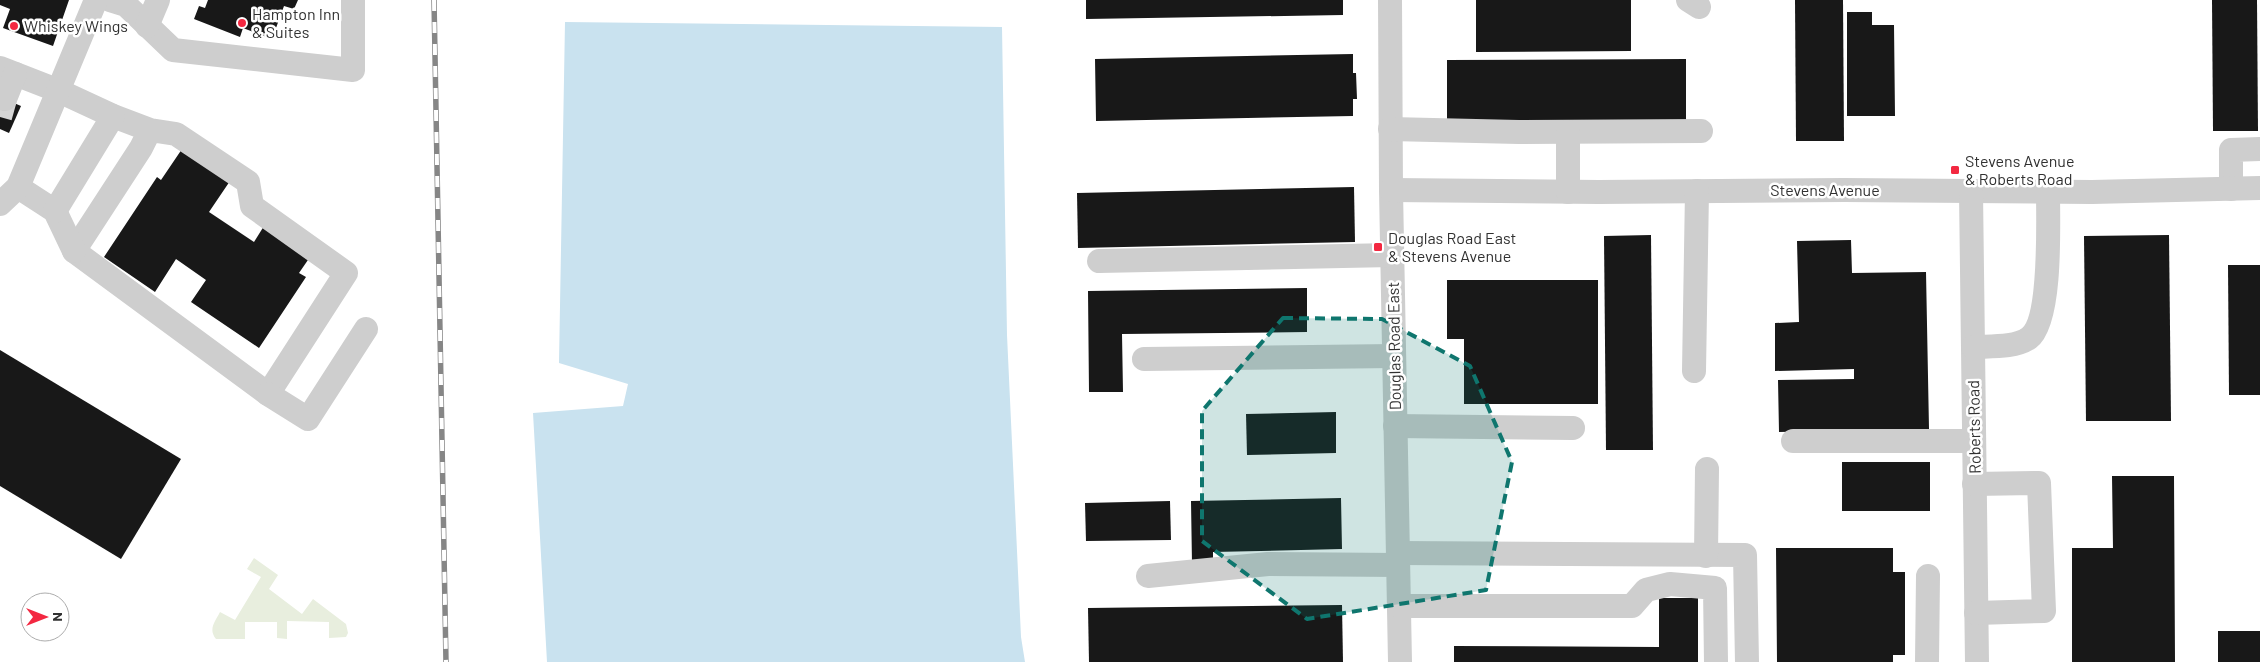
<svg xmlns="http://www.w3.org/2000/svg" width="2260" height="662" viewBox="0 0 2260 662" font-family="Barlow,sans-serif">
	<rect width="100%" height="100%" fill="#fff"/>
	<path fill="#e8eede" d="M254,558L278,575L269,589L302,614L313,599L346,624L348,633L346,637L329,638V622L287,621V639L277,638V622H245V639H216C208,629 215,622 220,612L235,620L261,577L247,569Z"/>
	<path fill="#c9e2ef" d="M565,22L1002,27L1007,335L1021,637L1025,662H547L533,413L623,406L628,384L559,363Z"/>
	<g fill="#181818">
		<path d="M0,0H69L53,46L3,28L10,9L0,5Z"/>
		<path d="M208,0H298L294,9L284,6L272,39L243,28L240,37L194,19L199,6L205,8Z"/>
		<path d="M1086,0H1343V15L1086,19Z"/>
		<path d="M1476,0H1631V51L1476,52Z"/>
		<path d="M1795,0H1843L1844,141H1796Z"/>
		<path d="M2212,0H2257L2258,131H2213Z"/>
		<path d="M1847,12H1872V25H1894L1895,116H1847Z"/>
		<path d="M1353,54V73H1356L1357,99H1353V116L1096,121L1095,59Z"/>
		<path d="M1686,59V124L1447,125V60Z"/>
		<path d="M0,97L21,106L9,133L0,129Z"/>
		<path d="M182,149L230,181L209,212L254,242L264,226L310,257L299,273L306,277L259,348L191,302L206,280L176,259L155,292L104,257L157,177L161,180Z"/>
		<path d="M1354,187L1355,242L1078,248L1077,193Z"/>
		<path d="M1651,235L1653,450H1606L1604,236Z"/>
		<path d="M2169,235L2171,421H2086L2084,236Z"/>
		<path d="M1851,240L1852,273L1926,272L1929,429L1779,432L1778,380L1854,379V369L1775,371V323L1799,322L1797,241Z"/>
		<path d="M2228,265H2260V395H2229Z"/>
		<path d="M1447,280H1598V404H1464V339H1447Z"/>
		<path d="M1307,288V332L1122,334L1123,392H1089L1088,291Z"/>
		<path d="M0,350L181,459L121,559L0,486Z"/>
		<path d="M1336,412V453L1247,455L1246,414Z"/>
		<rect x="1842" y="462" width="88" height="49"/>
		<path d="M2112,476H2174L2175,662H2072V548H2113Z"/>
		<path d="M1341,498L1342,549L1213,552V564H1192L1191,501Z"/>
		<path d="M1170,501L1171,540L1086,541L1085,503Z"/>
		<path d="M1776,548H1893V572H1905V655H1893V662H1777Z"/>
		<path d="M1659,598H1698V662H1454V646L1659,647Z"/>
		<path d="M1342,605L1343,662H1089L1088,608Z"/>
		<rect x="2218" y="631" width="42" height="31"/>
	</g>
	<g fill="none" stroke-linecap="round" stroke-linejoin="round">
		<path stroke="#d6d6d6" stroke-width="24" stroke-dasharray="24 12" stroke-linecap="butt" d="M0,117L5,99"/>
		<g stroke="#cecece" stroke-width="24">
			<path d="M110,0L126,5L173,50L353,70V0"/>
			<path d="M1390,0L1391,190L1400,662"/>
			<path d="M1688,0L1699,7"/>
			<path d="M147,26L158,0"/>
			<path d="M0,68L59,91L113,116L150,130L176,134L248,182L252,206L346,273L268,394L74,251L141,148L150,130"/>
			<path d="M5,99L15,74"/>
			<path d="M1390,129L1519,132L1701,131"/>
			<path d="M18,187L55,211L74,251"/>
			<path d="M2231,189V150L2260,149"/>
			<path d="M1391,190L1599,192L1844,190L2092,192L2260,188"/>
			<path d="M1568,192V132"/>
			<path d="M1971,192L1977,662"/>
			<path d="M0,204L18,187L96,0"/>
			<path d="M55,211L113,116"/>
			<path d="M1099,261L1392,255"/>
			<path d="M1973,347C1990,346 2015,348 2029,338C2052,321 2048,220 2048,192"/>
			<path d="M1144,359L1394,356"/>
			<path d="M1694,371L1697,191"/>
			<path d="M268,394L308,419L366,329"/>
			<path d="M1395,426L1573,428"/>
			<path d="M1793,441H1974"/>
			<path d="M1974,484L2039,483L2044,611L1976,613"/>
			<path d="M1398,553L1745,555L1747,662"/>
			<path d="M1706,556L1707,469"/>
			<path d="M1148,576L1268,564L1398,565"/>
			<path d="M1399,606H1632L1646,590L1670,584L1715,588L1716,662"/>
			<path d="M1927,662L1928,576"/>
		</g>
		<g stroke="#868686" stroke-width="5.5">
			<path id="rail" d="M434,0L446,662"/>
		</g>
		<use href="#rail" stroke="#fff" stroke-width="4" stroke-dasharray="11" stroke-linecap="butt"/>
	</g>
	<path fill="#0f766e" fill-opacity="0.2" stroke="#0f766e" stroke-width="4" stroke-dasharray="10 6" stroke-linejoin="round" d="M1283,318L1382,319L1470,366L1512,462L1486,590L1307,619L1202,541V411Z"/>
	<g fill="#f32841" stroke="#fff" stroke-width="2">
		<circle cx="242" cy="23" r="5"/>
		<circle cx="14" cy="26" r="5"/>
		<rect x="1950" y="165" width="10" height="10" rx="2.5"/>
		<rect x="1373" y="242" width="10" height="10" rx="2.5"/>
	</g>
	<g text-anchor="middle" stroke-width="5" stroke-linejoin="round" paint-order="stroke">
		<g font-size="16" fill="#313131" stroke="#fff" text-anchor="start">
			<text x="252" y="20">Hampton Inn<tspan x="252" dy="18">&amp; Suites</tspan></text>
			<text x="24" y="32">Whiskey Wings</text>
			<text x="1965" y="167">Stevens Avenue<tspan x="1965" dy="18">&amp; Roberts Road</tspan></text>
			<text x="1388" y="244">Douglas Road East<tspan x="1388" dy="18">&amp; Stevens Avenue</tspan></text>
		</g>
		<g font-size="16" fill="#313131" stroke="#fff">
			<text x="1825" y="196">Stevens Avenue</text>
			<text transform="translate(1394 346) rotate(-91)" y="6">Douglas Road East</text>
			<text transform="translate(1974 427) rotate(-91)" y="6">Roberts Road</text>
		</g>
	</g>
	<g transform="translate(45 617) rotate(90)"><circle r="24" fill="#ffffff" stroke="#adadad"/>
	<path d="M0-4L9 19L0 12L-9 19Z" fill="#f32841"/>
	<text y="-8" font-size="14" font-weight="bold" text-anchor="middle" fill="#313131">N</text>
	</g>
</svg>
